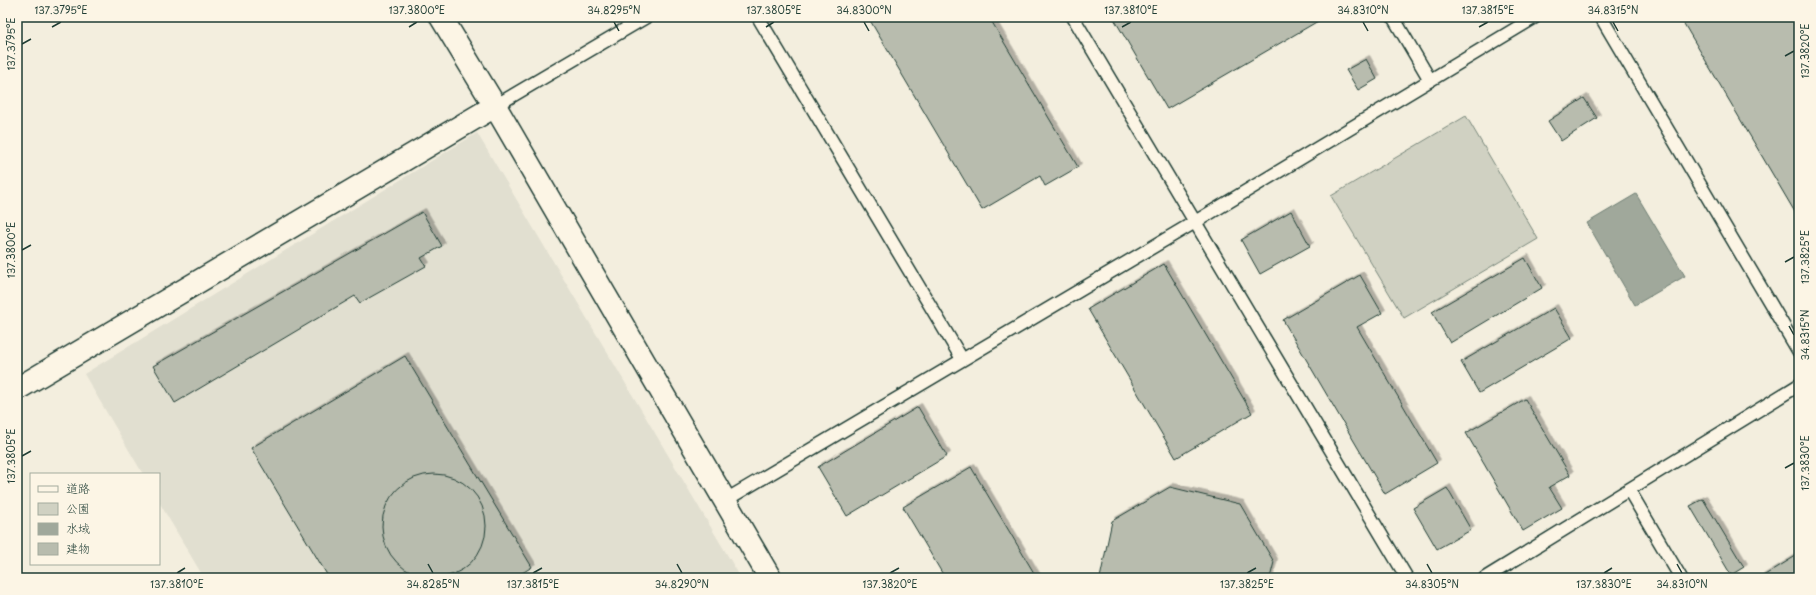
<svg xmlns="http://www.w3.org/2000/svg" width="1816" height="595" viewBox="0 0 1816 595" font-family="'Playpen Sans','Klee One',sans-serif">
	<defs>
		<filter id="shadow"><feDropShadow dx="3.5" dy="-3.5" stdDeviation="0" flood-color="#0004"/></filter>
	</defs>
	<rect width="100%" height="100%" fill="#f3eede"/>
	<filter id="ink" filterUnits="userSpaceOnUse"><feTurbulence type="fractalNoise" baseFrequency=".025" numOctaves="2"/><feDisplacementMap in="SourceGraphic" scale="8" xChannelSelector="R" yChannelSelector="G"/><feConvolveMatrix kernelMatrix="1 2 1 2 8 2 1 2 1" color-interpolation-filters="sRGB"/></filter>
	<g filter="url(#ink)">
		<path fill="#e1dfd0" d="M477,133L741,578H204L159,502V474H143L84,374Z"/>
		<path fill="#d0d1c2" stroke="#78877b" d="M1466,116L1538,239L1404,318L1331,196Z"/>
		<path fill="#a0a89b" stroke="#6c7d72" d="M1636,194L1685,276L1635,305L1587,223Z"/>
		<g fill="#b8bcae" stroke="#1f3d34" filter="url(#shadow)">
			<path d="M868,17H989L1078,167L1045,186L1040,176L982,210Z"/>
			<path d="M1113,17H1325L1167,109Z"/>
			<path d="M1680,17H1799V219Z"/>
			<path d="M1366,59L1377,79L1358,90L1346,70Z"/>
			<path d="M1584,98L1597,118L1561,141L1548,121Z"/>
			<path d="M1291,211L1310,246L1260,274L1241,240Z"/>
			<path d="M422,212L442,246L421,258L426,266L360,303L355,296L175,403L153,366Z"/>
			<path d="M1525,258L1542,288L1450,343L1432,312Z"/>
			<path d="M1164,264L1252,413L1176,458L1088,309Z"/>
			<path d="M1360,275L1382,313L1357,327L1437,463L1385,494L1283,320Z"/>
			<path d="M1554,308L1572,338L1479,393L1461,362Z"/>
			<path d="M405,356L532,567L514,578H329L251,448Z"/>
			<path d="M1525,399L1570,475L1549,487L1562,508L1523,531L1466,433Z"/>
			<path d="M918,407L947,456L847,516L818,467Z"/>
			<path d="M971,467L1037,578H945L903,507Z"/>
			<circle cx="434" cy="526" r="52"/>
			<path d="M1170,487L1240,504L1274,562L1270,578H1100L1112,521Z"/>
			<path d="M1447,488L1471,530L1437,549L1413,508Z"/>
			<path d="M1703,499L1744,567L1731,575L1690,506Z"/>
			<path d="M1799,554V578H1760Z"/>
		</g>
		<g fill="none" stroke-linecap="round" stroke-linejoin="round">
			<g stroke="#1f3d34" stroke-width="15">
				<g id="lane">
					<path d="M758,17L962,359"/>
					<path d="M1073,17L1407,578"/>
					<path d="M1393,17L1430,80"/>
					<path d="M1601,17L1799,352"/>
					<path d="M495,106L646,17"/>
					<path d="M1629,490L1681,578"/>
					<path d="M724,501L1195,222L1535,17"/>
					<path d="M1485,578L1799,385"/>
				</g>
			</g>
			<g stroke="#1f3d34" stroke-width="25">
				<path id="street" d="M17,389L495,106"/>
			</g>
			<g stroke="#1f3d34" stroke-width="25">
				<path id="secondary" d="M441,17L495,106L770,578"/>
			</g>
			<use href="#lane" stroke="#fcf5e5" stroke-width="12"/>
			<use href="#street" stroke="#fcf5e5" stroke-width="22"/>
			<use href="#secondary" stroke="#fcf5e5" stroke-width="22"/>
		</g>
	</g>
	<path fill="none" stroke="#1f3d34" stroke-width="1.5" d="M614,22L619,31M864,22L869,31M1363,22L1368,31M1613,22L1618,31M52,27L61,22M409,27L417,22M766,27L774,22M1122,27L1131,22M1479,27L1488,22M22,44L31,39M1785,56L1794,51M22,250L31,245M1785,262L1794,257M1789,326L1794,335M22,456L31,451M1785,468L1794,463M428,564L433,573M677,564L682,573M1427,564L1432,573M1677,564L1682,573M177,573L185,568M533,573L542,568M890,573L899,568M1247,573L1256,568M1604,573L1612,568"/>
	<rect width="1816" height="595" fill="none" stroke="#fcf5e5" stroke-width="44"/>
	<rect x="30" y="473" width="130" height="92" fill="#fcf5e5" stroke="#a4ab9e"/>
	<rect x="38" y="486" width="20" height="6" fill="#fcf5e5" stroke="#a4ab9e"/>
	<text x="66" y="493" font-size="12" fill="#1f3d34">道路</text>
	<rect x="38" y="503" width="20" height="12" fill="#d0d1c2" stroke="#a4ab9e"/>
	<text x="66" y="513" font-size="12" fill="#1f3d34">公園</text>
	<rect x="38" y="523" width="20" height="12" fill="#a0a89b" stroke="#a4ab9e"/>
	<text x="66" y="533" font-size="12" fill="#1f3d34">水域</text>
	<rect x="38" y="543" width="20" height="12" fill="#b8bcae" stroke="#a4ab9e"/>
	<text x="66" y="553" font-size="12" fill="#1f3d34">建物</text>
	<rect x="22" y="22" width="1772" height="551" fill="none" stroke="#1f3d34" stroke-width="1.5"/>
	<g font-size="10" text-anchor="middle" fill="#1f3d34">
		<text x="61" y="14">137.3795°E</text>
		<text x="417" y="14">137.3800°E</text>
		<text x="614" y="14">34.8295°N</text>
		<text x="774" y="14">137.3805°E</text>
		<text x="864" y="14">34.8300°N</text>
		<text x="1131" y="14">137.3810°E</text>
		<text x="1363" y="14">34.8310°N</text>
		<text x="1488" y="14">137.3815°E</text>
		<text x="1613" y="14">34.8315°N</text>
		<text transform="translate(11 44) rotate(-90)" y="4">137.3795°E</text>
		<text transform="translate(1805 51) rotate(-90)" y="4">137.3820°E</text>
		<text transform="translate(11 250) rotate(-90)" y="4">137.3800°E</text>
		<text transform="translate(1805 257) rotate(-90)" y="4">137.3825°E</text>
		<text transform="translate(1805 335) rotate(-90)" y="4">34.8315°N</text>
		<text transform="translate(11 456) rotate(-90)" y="4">137.3805°E</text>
		<text transform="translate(1805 463) rotate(-90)" y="4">137.3830°E</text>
		<text x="177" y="588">137.3810°E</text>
		<text x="433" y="588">34.8285°N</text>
		<text x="533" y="588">137.3815°E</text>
		<text x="682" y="588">34.8290°N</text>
		<text x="890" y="588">137.3820°E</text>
		<text x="1247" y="588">137.3825°E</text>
		<text x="1432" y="588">34.8305°N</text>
		<text x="1604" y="588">137.3830°E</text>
		<text x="1682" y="588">34.8310°N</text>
	</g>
</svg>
